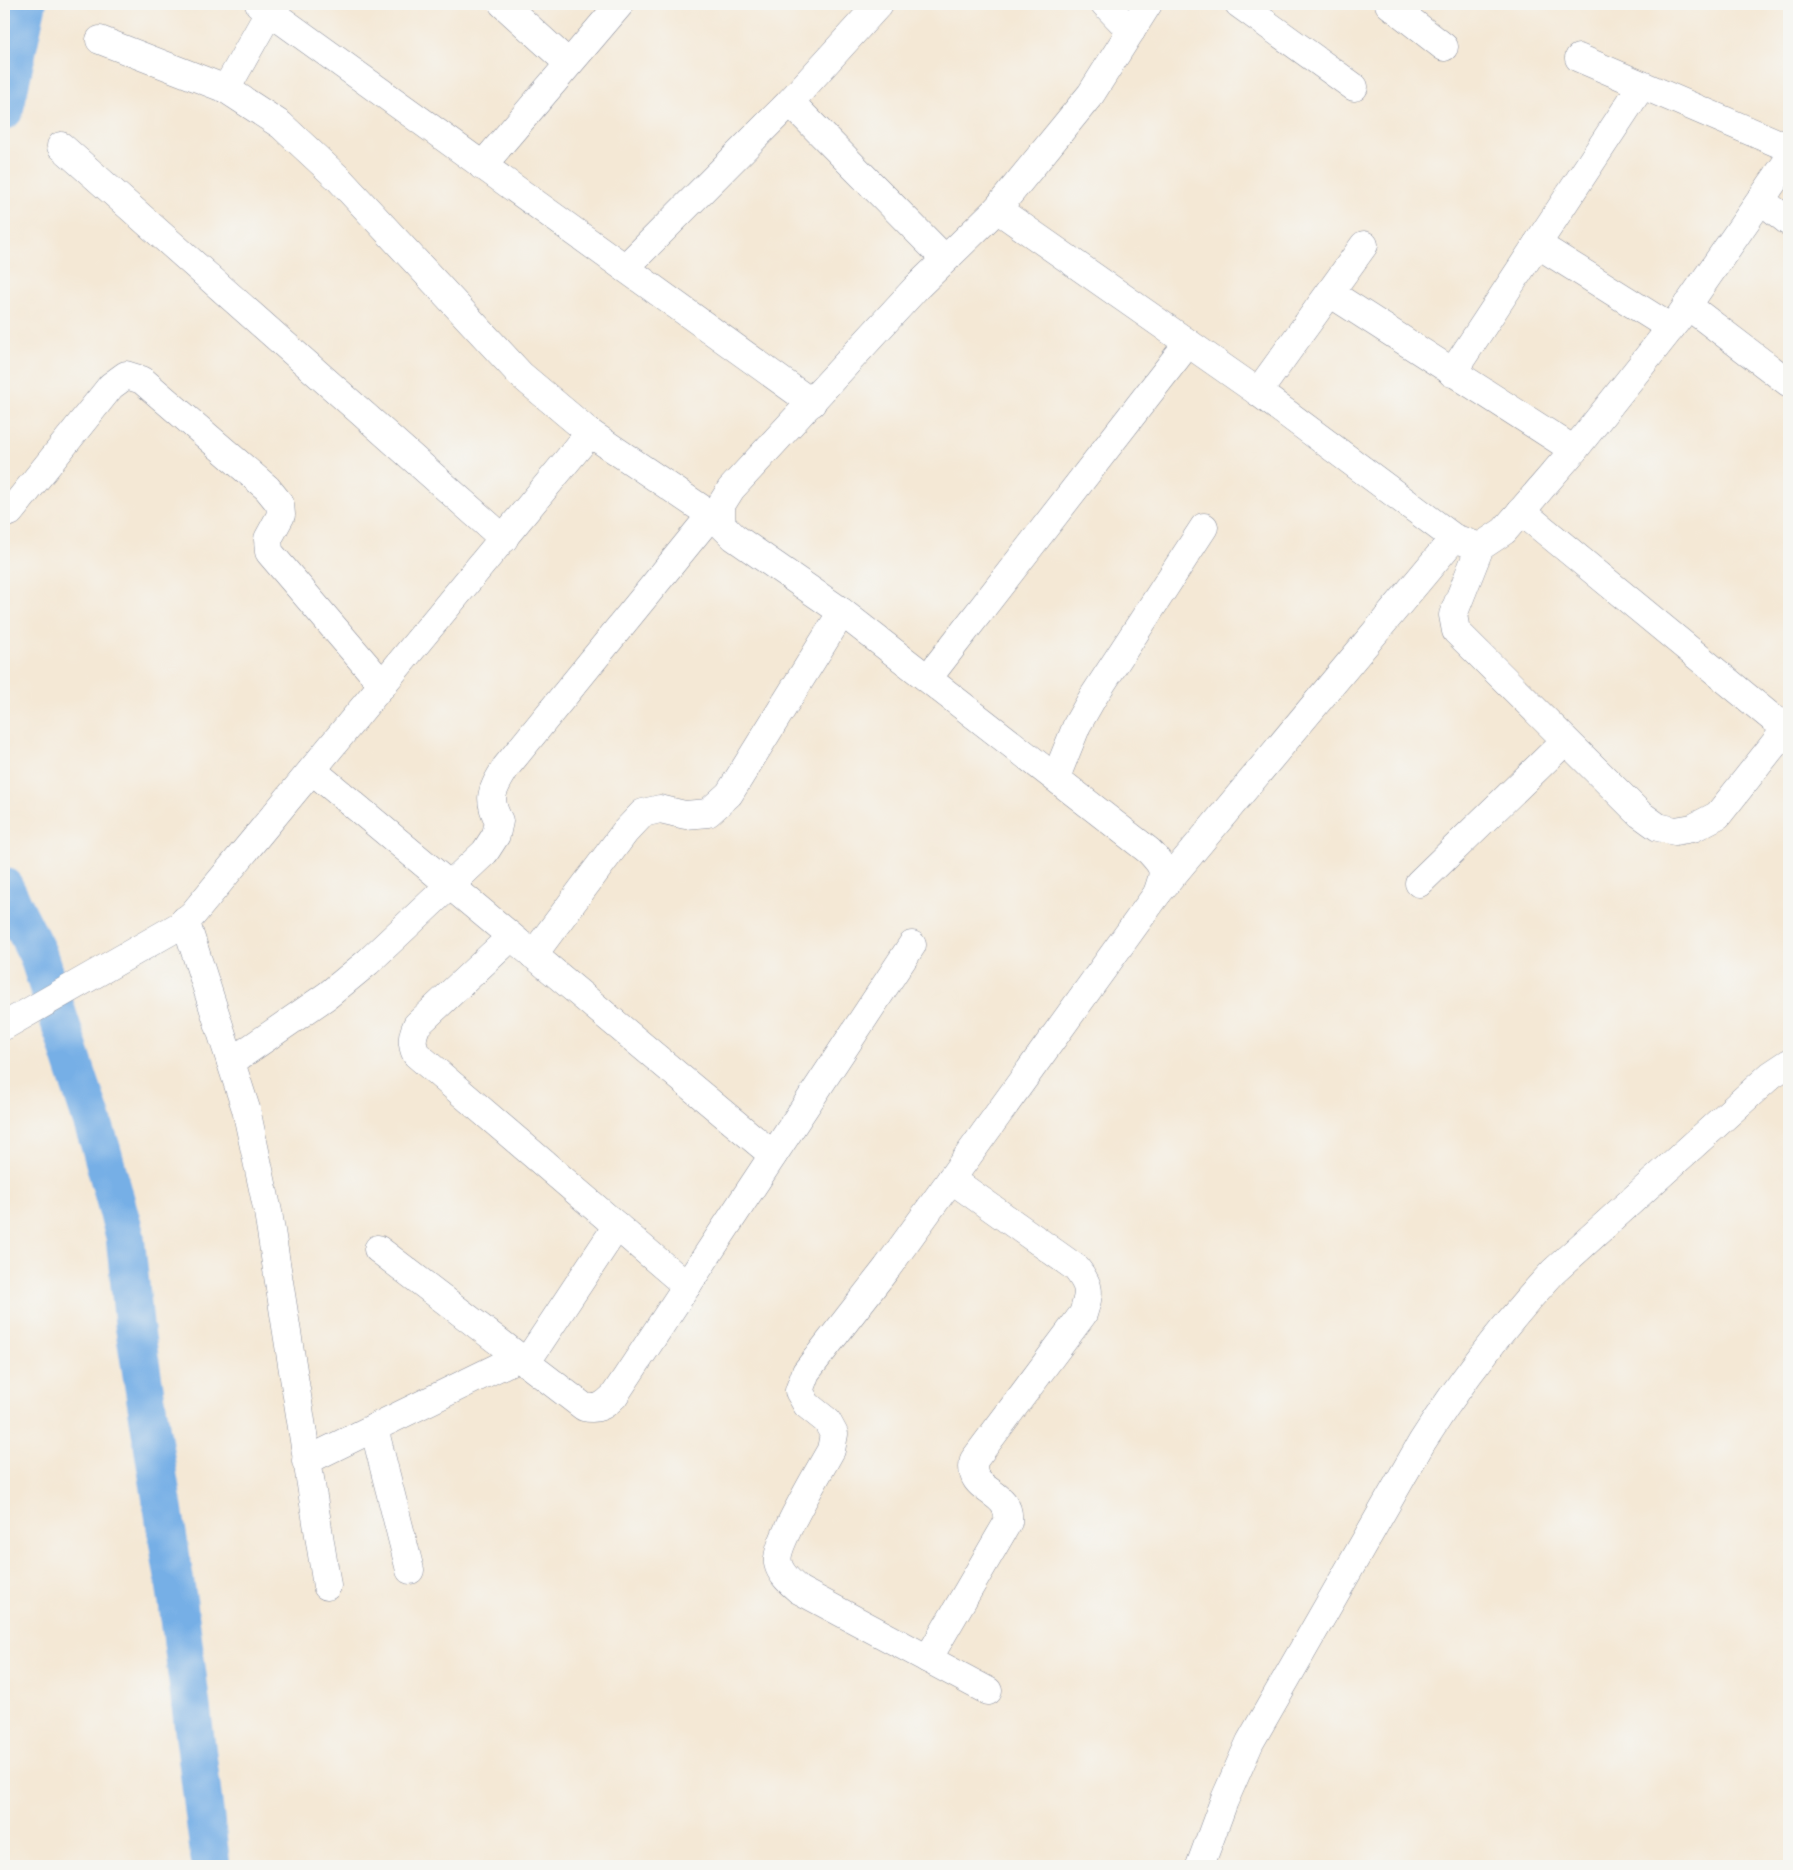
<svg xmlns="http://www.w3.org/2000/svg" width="1793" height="1870" viewBox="0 0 1793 1870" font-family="'Architects Daughter',sans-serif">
	<rect width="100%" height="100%" fill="#f6f6f2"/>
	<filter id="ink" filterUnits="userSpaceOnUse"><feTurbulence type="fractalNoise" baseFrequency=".02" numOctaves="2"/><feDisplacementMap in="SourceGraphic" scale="10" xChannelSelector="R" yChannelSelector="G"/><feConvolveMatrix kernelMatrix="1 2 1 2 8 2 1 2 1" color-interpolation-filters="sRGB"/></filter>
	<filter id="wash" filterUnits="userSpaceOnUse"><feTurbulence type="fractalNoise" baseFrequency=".0096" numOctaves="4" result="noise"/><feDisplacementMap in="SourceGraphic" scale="20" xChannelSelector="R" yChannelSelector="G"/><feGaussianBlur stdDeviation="1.12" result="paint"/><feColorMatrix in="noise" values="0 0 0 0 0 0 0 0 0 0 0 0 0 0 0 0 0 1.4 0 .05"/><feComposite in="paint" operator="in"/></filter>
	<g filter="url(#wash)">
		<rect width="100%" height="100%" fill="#f4e8d5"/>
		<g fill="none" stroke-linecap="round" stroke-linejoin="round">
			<g stroke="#76afe6" stroke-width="39">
				<path d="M4,110L27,4"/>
				<path d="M4,887L38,955L101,1148L125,1236L134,1324L178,1603L211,1866"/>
			</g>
		</g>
	</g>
	<g filter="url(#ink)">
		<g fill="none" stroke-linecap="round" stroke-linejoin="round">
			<g stroke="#888c9a" stroke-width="29">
				<g id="street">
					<path d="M259,4L812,403"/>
					<path d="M503,4L568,63"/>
					<path d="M1105,4L1131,31"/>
					<path d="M1239,4L1354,87"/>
					<path d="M1389,4L1444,47"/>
					<path d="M100,40L226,89L281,125L339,179L521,375L590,433L711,515L721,524"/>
					<path d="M1579,58L1789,148"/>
					<path d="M226,89L270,11"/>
					<path d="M790,102L945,259"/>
					<path d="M61,146L504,539"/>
					<path d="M482,166L620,4"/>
					<path d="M1761,200L1789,222"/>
					<path d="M997,209L1258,392L1454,538L1480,547L1504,531L1574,450L1678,319L1789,159"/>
					<path d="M1537,244L1671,328"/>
					<path d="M625,268L790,102L879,4"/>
					<path d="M1330,293L1574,450"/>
					<path d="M1687,305L1789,383"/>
					<path d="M1452,373L1642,85"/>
					<path d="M1258,392L1364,245"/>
					<path d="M1521,511L1771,717L1789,728"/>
					<path d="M10,512L111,386L126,375L142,380L267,488L280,504L281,515L268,539L269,552L383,685"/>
					<path d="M1480,547L1453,615L1456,631L1640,814L1658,827L1675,831L1693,828L1718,815L1787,728"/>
					<path d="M928,678L1188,343"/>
					<path d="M312,770L773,1155"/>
					<path d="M1056,777L1077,725L1093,697L1204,527"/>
					<path d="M1419,883L1565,741"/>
					<path d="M1157,894L1454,538"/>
					<path d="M185,920L246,1109L268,1212L327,1586"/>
					<path d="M511,937L417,1025C412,1036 411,1043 416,1054L687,1286"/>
					<path d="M533,955L625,832L643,813L660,809L685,815L708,813L729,794L842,612"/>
					<path d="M4,1026L179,926L193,914L590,433"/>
					<path d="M231,1062L328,995L368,962L485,852L496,835L499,821C486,797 493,789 506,767L711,515"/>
					<path d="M378,1249L584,1407C598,1410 604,1406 614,1396L912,945"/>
					<path d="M526,1363L617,1226"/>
					<path d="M374,1428L410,1570"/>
					<path d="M306,1461L519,1357"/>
					<path d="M928,1659L1008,1522C1012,1488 966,1494 974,1460L1083,1314C1090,1292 1091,1287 1076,1268L951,1179"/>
					<path d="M988,1691L799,1590C791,1583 780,1574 778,1563C774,1546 821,1468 831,1450L834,1434L827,1421L807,1405L799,1391L806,1372L887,1268L1157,894C1165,871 1166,869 1149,851L842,612L734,537L721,524V505L731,489L916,288L997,209L1091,94L1148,4"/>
					<path d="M1200,1866L1224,1801L1250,1742L1422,1442C1460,1382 1505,1324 1553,1272L1771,1075L1789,1063"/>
				</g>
			</g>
			<use href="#street" stroke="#fff" stroke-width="28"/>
		</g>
	</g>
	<rect width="1793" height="1870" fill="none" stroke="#f6f6f2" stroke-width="20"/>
</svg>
